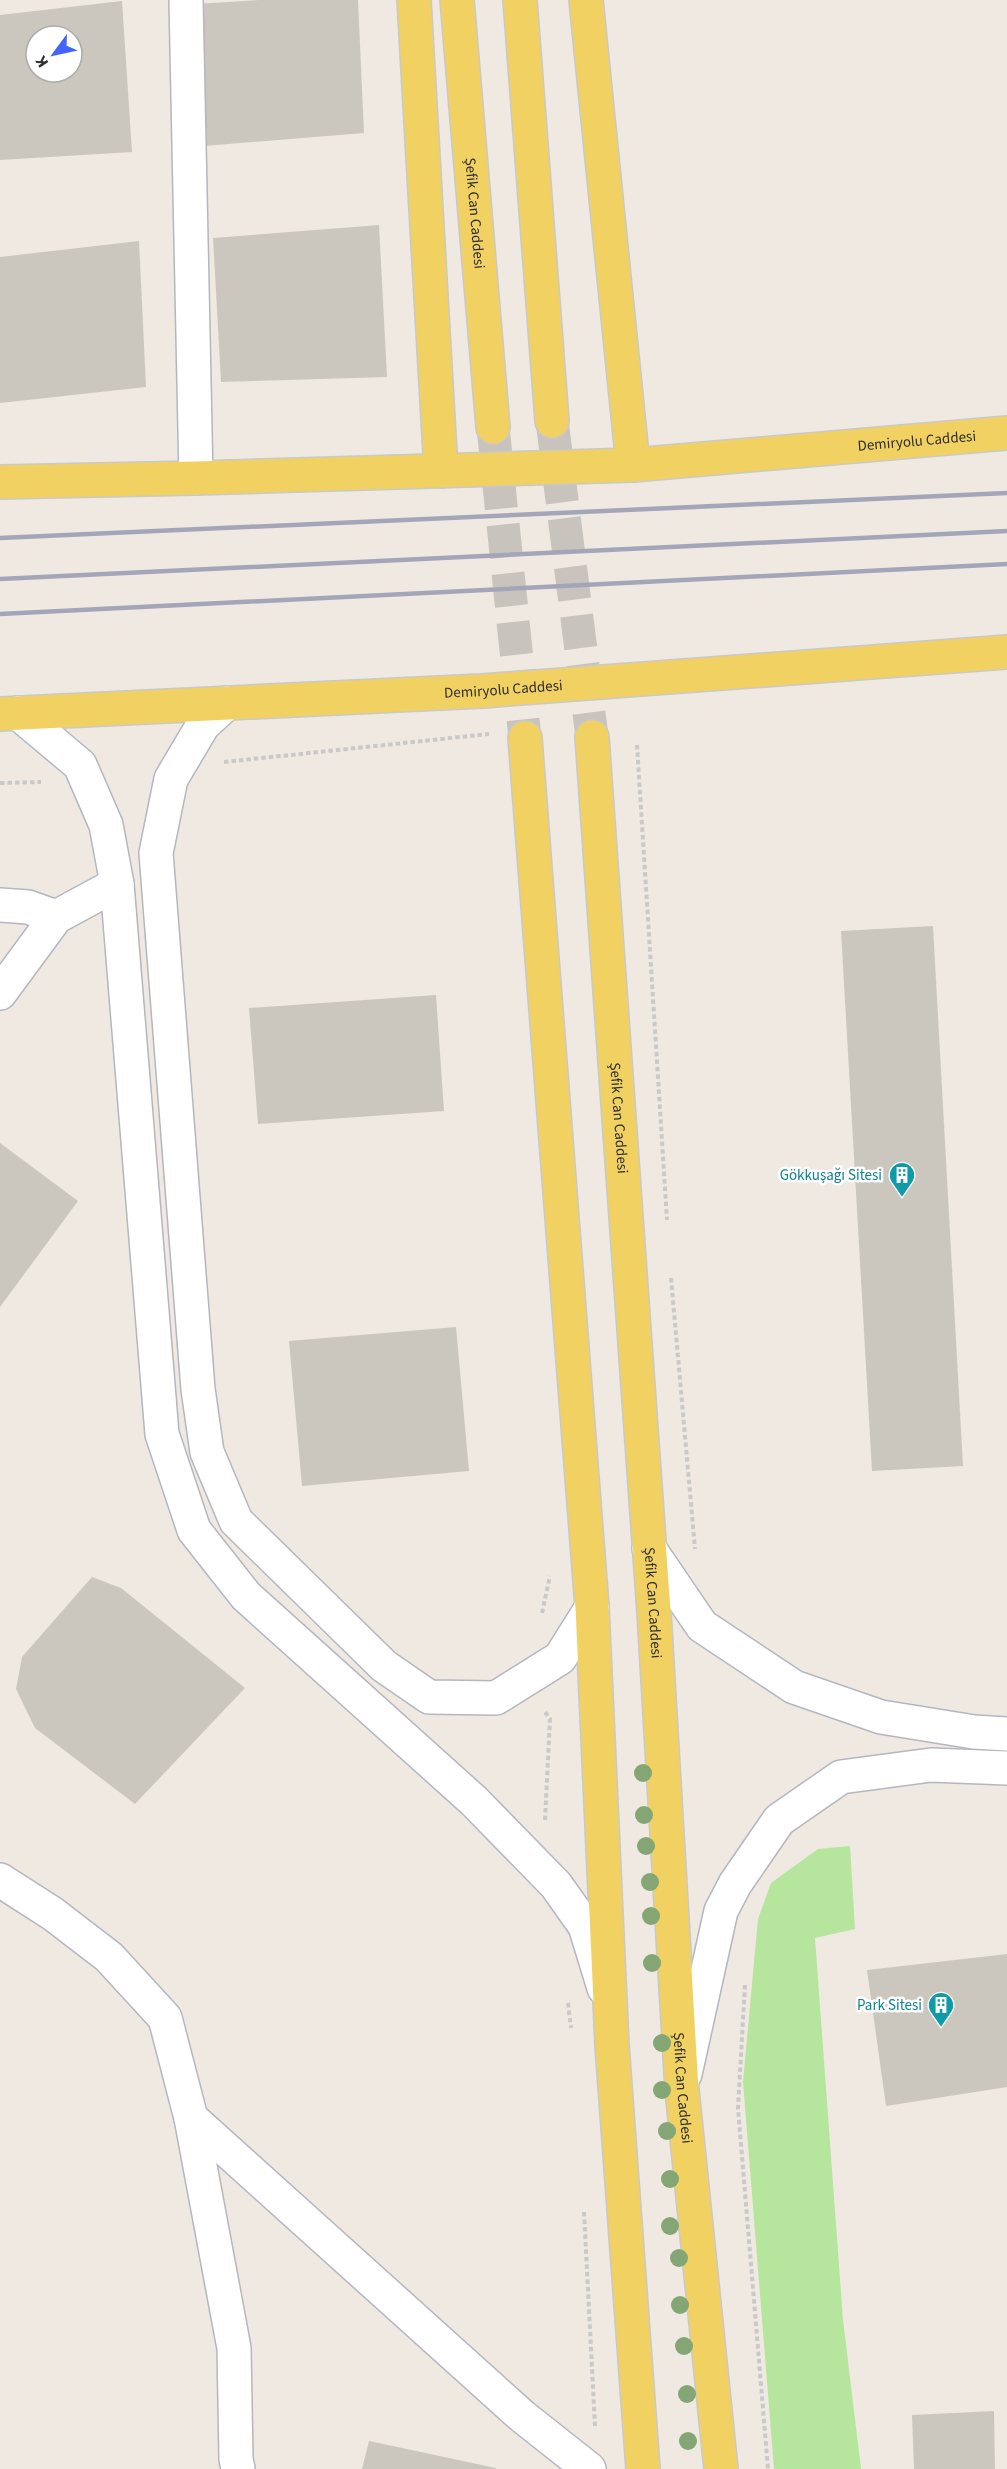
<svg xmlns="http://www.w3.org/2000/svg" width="1007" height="2469" viewBox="0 0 1007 2469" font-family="'Source Sans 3',sans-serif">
	<rect width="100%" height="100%" fill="#efe9e1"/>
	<path fill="#b6e59e" d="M850,1846L855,1929L815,1938L843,2320L861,2469H774L743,2082L758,1919L771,1883L818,1849Z"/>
	<g fill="#cbc7bf" fill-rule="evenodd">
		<path d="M260,0H358L364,133L204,146L195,4Z"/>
		<path d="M122,1L132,152L0,160V15ZM36,36H72V72H36Z"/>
		<path d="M379,225L387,377L221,382L213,238Z"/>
		<path d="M139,241L146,387L0,403V257Z"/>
		<path d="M933,926L963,1466L872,1471L841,931Z"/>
		<path d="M436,995L444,1111L258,1124L249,1008Z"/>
		<path d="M0,1143L78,1201L0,1307Z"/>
		<path d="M456,1327L469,1471L302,1486L289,1341Z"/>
		<path d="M92,1577L121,1588L245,1688L135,1804L35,1728L16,1689L22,1657Z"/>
		<path d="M1007,1954V2087L886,2106L867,1970Z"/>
		<path d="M994,2411L995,2469H914L912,2415Z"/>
		<path d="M369,2441L496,2468V2469H362Z"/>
	</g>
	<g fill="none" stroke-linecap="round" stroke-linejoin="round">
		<g stroke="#c8c4bd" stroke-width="33" stroke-dasharray="33 16" stroke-linecap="butt">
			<path d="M552,421L592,737"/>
			<path d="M493,427L525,738"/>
		</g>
		<g stroke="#b4b7c1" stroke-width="36">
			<g id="minor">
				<path d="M186,0L196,478"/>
				<path d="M227,703L203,725L171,779L156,853L198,1389L207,1452L236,1521L384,1666L429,1697L496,1698L560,1658L592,1607"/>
				<path d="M18,713L80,765L106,825L117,884L162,1434L194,1530L246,1596L474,1801L556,1885L585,1926L604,1988"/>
				<path d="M0,905L28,907L56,917"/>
				<path d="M0,993L56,917L117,884"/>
				<path d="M649,1548L702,1626L794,1687L881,1717L974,1732L1007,1734"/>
				<path d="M0,1880L53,1914L109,1957L165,2018L191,2118L522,2416L589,2469"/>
				<path d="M685,2074L721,1911L735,1884L779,1820L841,1777L931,1765L1007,1768"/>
				<path d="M191,2118L234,2348L236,2459L238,2469"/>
			</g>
		</g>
		<g stroke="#c9c9c9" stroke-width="36">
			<g id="major">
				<path d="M414,0L441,471"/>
				<path id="s1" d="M457,0L493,427"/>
				<path d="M520,0L552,421"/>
				<path d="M586,0L633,465"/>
				<path id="s2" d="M0,482L196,478L633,465L1007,433"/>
				<path id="s3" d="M0,714L482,691L1007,652"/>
				<path id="s4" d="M592,737L654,1612L682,2090L721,2469"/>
				<path d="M525,738L592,1607L612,2045L643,2469"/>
			</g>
		</g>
		<g stroke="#c9c9c9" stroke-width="4" stroke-dasharray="4.5 3" stroke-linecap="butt">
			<path d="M637,745L667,1220"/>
			<path d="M224,762L489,734"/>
			<path d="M0,783L41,782"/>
			<path d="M671,1278L695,1549"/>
			<path d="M542,1613L550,1576"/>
			<path d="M545,1820L550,1719L545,1712"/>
			<path d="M745,1985L738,2108L768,2469"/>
			<path d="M568,2003L571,2028"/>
			<path d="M584,2212L595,2426"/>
		</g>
		<use href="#minor" stroke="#fff" stroke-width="33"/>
		<use href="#major" stroke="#f2d163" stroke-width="33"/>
		<g stroke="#a3a6b8" stroke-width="4.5">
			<path d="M0,538L1007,493"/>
			<path d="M0,579L1007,531"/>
			<path d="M0,614L1007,564"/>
		</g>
	</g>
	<g fill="#84a574">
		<circle cx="643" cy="1773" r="9"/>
		<circle cx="644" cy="1815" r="9"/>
		<circle cx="646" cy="1846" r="9"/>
		<circle cx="650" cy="1882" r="9"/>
		<circle cx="651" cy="1916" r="9"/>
		<circle cx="652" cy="1963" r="9"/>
		<circle cx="662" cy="2043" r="9"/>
		<circle cx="662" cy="2090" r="9"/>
		<circle cx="667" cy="2131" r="9"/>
		<circle cx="670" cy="2179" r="9"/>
		<circle cx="670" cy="2226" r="9"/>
		<circle cx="679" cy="2258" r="9"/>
		<circle cx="680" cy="2305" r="9"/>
		<circle cx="684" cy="2346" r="9"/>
		<circle cx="687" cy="2394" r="9"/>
		<circle cx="688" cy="2441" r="9"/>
	</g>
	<defs>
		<g id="building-pin" transform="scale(1.35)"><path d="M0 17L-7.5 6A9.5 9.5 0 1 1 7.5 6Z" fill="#0f9aa8" stroke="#fff"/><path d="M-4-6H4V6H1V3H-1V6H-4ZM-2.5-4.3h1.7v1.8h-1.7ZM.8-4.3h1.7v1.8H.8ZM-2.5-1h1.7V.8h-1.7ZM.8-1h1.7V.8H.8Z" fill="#fff"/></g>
	</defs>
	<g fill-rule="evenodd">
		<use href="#building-pin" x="902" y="1175"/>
		<use href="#building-pin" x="941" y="2005"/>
	</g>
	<g text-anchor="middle" stroke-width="5" stroke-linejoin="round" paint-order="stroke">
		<g font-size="15" fill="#2e2e2e" stroke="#fff">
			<text dy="5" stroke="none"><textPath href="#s1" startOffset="214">Şefik Can Caddesi</textPath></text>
			<text dy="5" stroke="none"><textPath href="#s2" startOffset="918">Demiryolu Caddesi</textPath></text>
			<text dy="5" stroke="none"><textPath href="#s3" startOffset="504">Demiryolu Caddesi</textPath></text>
			<text dy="5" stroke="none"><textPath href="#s4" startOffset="382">Şefik Can Caddesi</textPath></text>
			<text dy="5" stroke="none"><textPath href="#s4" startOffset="868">Şefik Can Caddesi</textPath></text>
			<text dy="5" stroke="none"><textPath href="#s4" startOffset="1354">Şefik Can Caddesi</textPath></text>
		</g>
		<g font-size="15" fill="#0d838f" stroke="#fff" text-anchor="end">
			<text x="882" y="1180">Gökkuşağı Sitesi</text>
			<text x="922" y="2010">Park Sitesi</text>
		</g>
	</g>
	<g transform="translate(54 54) rotate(237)"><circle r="28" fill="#ffffff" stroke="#ababab" stroke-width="1.5"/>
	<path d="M0-4.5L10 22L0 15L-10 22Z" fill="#4264fb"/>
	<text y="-9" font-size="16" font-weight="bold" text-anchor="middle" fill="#2e2e2e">K</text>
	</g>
</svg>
